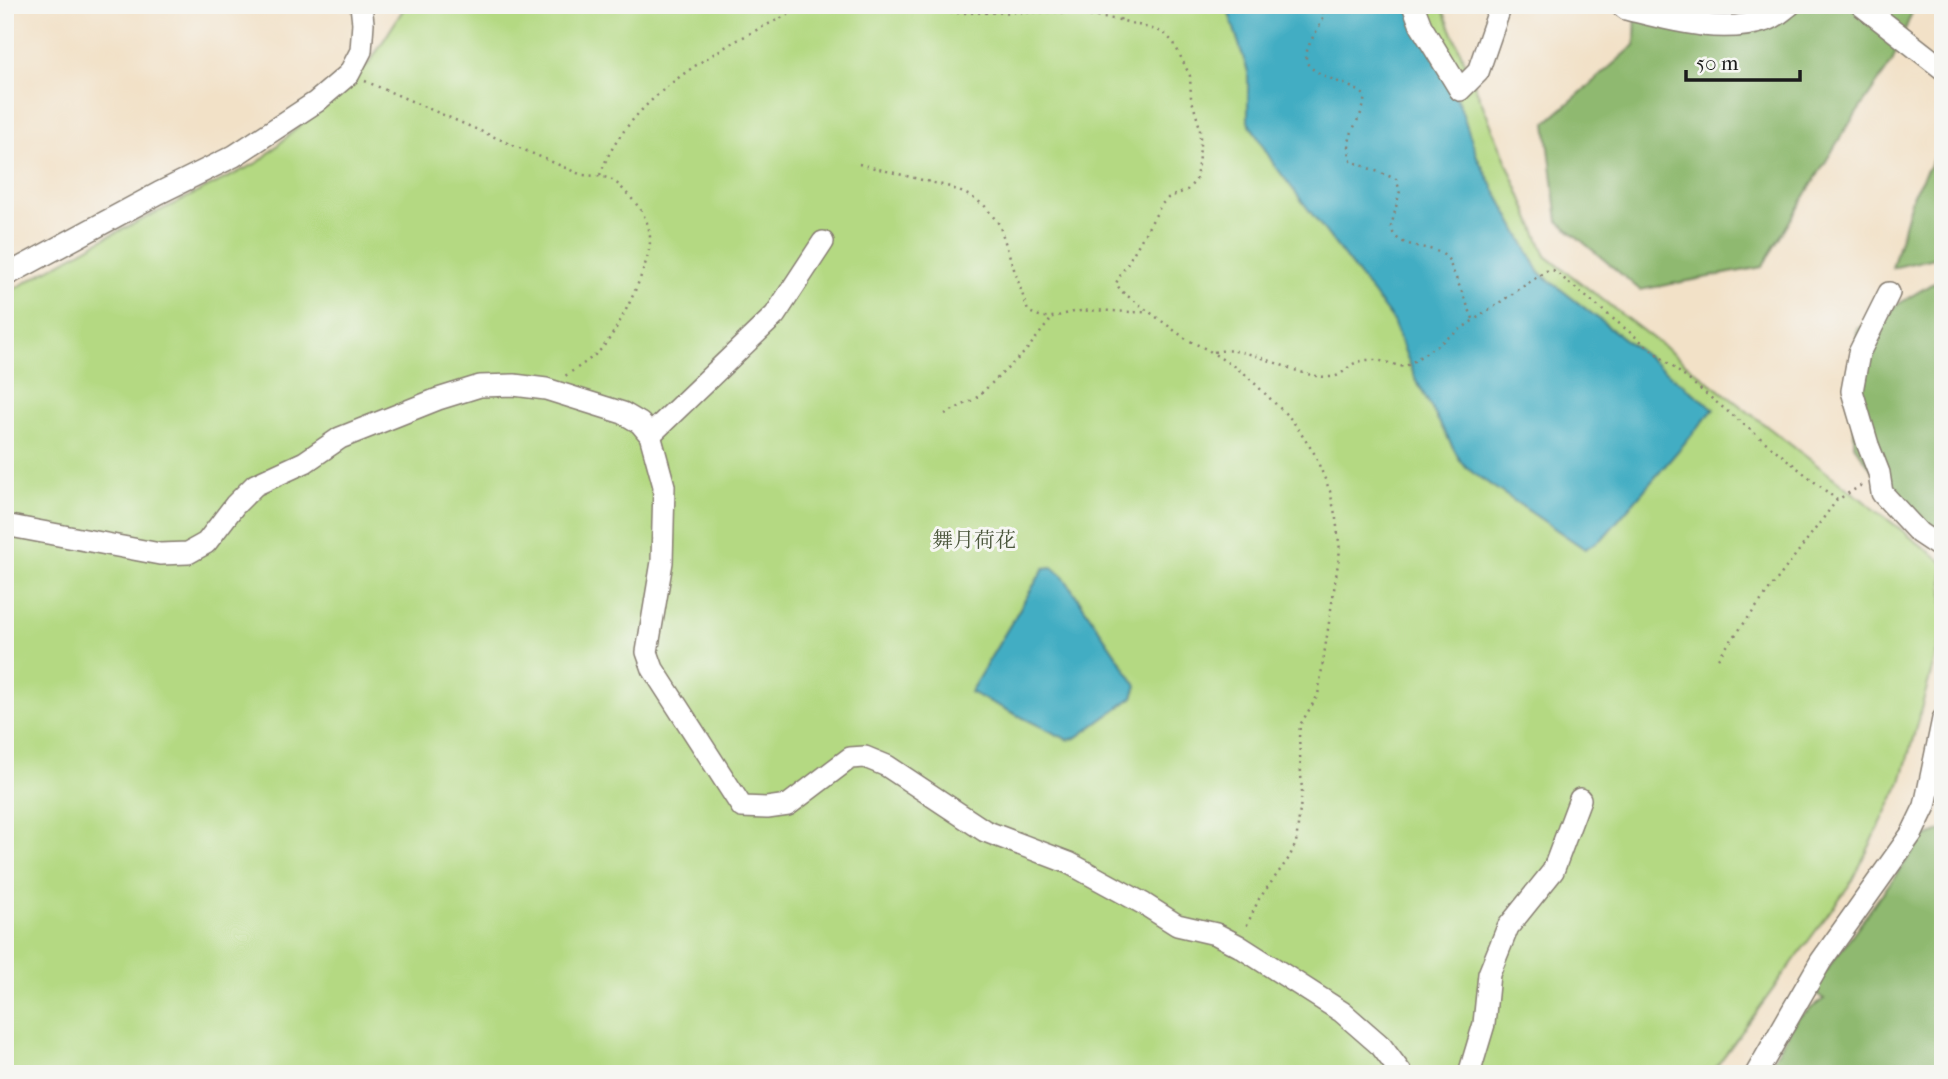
<svg xmlns="http://www.w3.org/2000/svg" width="1948" height="1079" viewBox="0 0 1948 1079" font-family="'IM FELL French Canon','Noto Serif SC',serif">
	<rect width="100%" height="100%" fill="#f6f6f2"/>
	<filter id="ink" filterUnits="userSpaceOnUse"><feTurbulence type="fractalNoise" baseFrequency=".0143" numOctaves="2"/><feDisplacementMap in="SourceGraphic" scale="14" xChannelSelector="R" yChannelSelector="G"/><feConvolveMatrix kernelMatrix="1 2 1 2 8 2 1 2 1" color-interpolation-filters="sRGB"/></filter>
	<filter id="wash" filterUnits="userSpaceOnUse"><feTurbulence type="fractalNoise" baseFrequency=".00686" numOctaves="4" result="noise"/><feDisplacementMap in="SourceGraphic" scale="28" xChannelSelector="R" yChannelSelector="G"/><feGaussianBlur stdDeviation="1.57" result="paint"/><feColorMatrix in="noise" values="0 0 0 0 0 0 0 0 0 0 0 0 0 0 0 0 0 1.4 0 .05"/><feComposite in="paint" operator="in"/></filter>
	<g filter="url(#wash)">
		<rect width="100%" height="100%" fill="#f2e1c7"/>
		<path fill="#b4d982" stroke="#687a4f" stroke-width="2" d="M406,5H1441L1546,256L1943,562V629L1901,782L1853,880L1711,1074H5V294L105,238L259,162L370,62Z"/>
		<g fill="#8fb970" stroke="#566a46" stroke-width="2">
			<path d="M1636,5H1915L1892,62L1843,133L1762,267L1640,290L1558,221L1546,123L1635,45Z"/>
			<path d="M1943,143V215L1935,258L1892,268L1913,194Z"/>
			<path d="M1943,277V540L1909,520L1854,445L1857,329Z"/>
			<path d="M1943,830V1074H1779L1769,1067L1796,1019L1824,999L1810,992L1923,838Z"/>
		</g>
		<g fill="#43adc3" stroke="#306470" stroke-width="2">
			<path d="M1225,5H1408L1459,103L1478,159L1540,273L1714,409L1603,538L1585,549L1473,473L1461,462L1416,380L1392,319L1273,163L1248,121V72L1227,7Z"/>
			<path d="M1052,567L1063,576L1137,686L1133,697L1076,738L1068,740L970,692L1044,568Z"/>
		</g>
	</g>
	<g filter="url(#ink)">
		<g fill="none" stroke-linecap="round" stroke-linejoin="round">
			<g stroke="#877e72" stroke-width="24">
				<g id="minor">
					<path d="M1413,5L1421,26L1460,90L1478,72L1501,5"/>
					<path d="M1621,5L1626,9C1671,20 1721,35 1767,20C1775,18 1783,10 1790,5"/>
					<path d="M1861,5L1943,69"/>
					<path d="M5,276L159,193L234,156L316,102L349,74L361,51L363,23L361,5"/>
					<path d="M1889,293L1859,353L1852,391L1868,445L1879,473L1882,493L1919,533L1943,549"/>
					<path d="M650,435L775,315L823,242"/>
					<path d="M5,525L160,554L188,553L206,543L235,505L255,485L305,462L340,438L438,399L480,386L514,385L546,389L623,413L640,423L650,435L664,486L662,562L647,652L653,669L742,807L767,808L788,805L850,758L865,757L887,766L985,831L1069,863L1144,904L1177,925L1216,934L1239,946L1342,1012L1381,1046L1402,1074"/>
					<path d="M1469,1074L1484,1024L1489,974L1508,927L1553,871L1580,799"/>
					<path d="M1756,1074L1821,961L1912,833L1925,806L1943,719"/>
				</g>
			</g>
			<g stroke="#877e72" stroke-width="2.5" stroke-dasharray="2 5" stroke-linecap="butt">
				<path d="M916,5L951,13L1057,12L1120,20L1163,32L1174,43L1190,76L1191,97L1200,128V148L1196,180L1187,190L1168,198L1162,204L1116,283L1121,291L1186,339L1208,350L1244,373L1292,420L1314,453L1330,491L1336,519L1340,550L1318,695L1300,725L1299,737L1302,792L1296,843L1289,858L1259,899L1245,929"/>
				<path d="M1321,5L1324,16C1319,30 1307,42 1306,57C1304,75 1352,83 1364,95C1367,119 1342,128 1351,161L1396,179L1400,191L1391,227C1396,252 1434,242 1448,259L1474,321"/>
				<path d="M1120,20L1127,5"/>
				<path d="M365,81L582,175C612,177 611,176 632,199C642,210 649,222 650,237C652,261 622,322 607,342C597,356 580,366 565,376"/>
				<path d="M859,164L950,187L970,196L984,205L999,224L1028,311C1050,324 1059,313 1081,311C1103,309 1125,313 1147,312"/>
				<path d="M600,175C629,92 734,38 810,5"/>
				<path d="M1214,352C1251,343 1293,378 1330,377C1343,377 1347,365 1358,362C1375,356 1388,364 1405,367L1546,271L1553,270L1837,500"/>
				<path d="M945,414L975,399L1025,352L1052,318"/>
				<path d="M1718,658L1837,500L1862,485"/>
			</g>
			<use href="#minor" stroke="#fff" stroke-width="21"/>
		</g>
	</g>
	<g text-anchor="middle" stroke-width="6" stroke-linejoin="round" paint-order="stroke">
		<g font-size="21" fill="#4a553b" stroke="#f6f6f2">
			<text x="974" y="547">舞月荷花</text>
		</g>
	</g>
	<rect width="1948" height="1079" fill="none" stroke="#f6f6f2" stroke-width="28"/>
	<path d="M1686 70v10h114v-10" fill="none" stroke="#1c1c1c" stroke-width="3.5"/>
	<text x="1696" y="70" font-size="21" fill="#1c1c1c" stroke="#f6f6f2" stroke-width="5" paint-order="stroke">50 m</text>
</svg>
